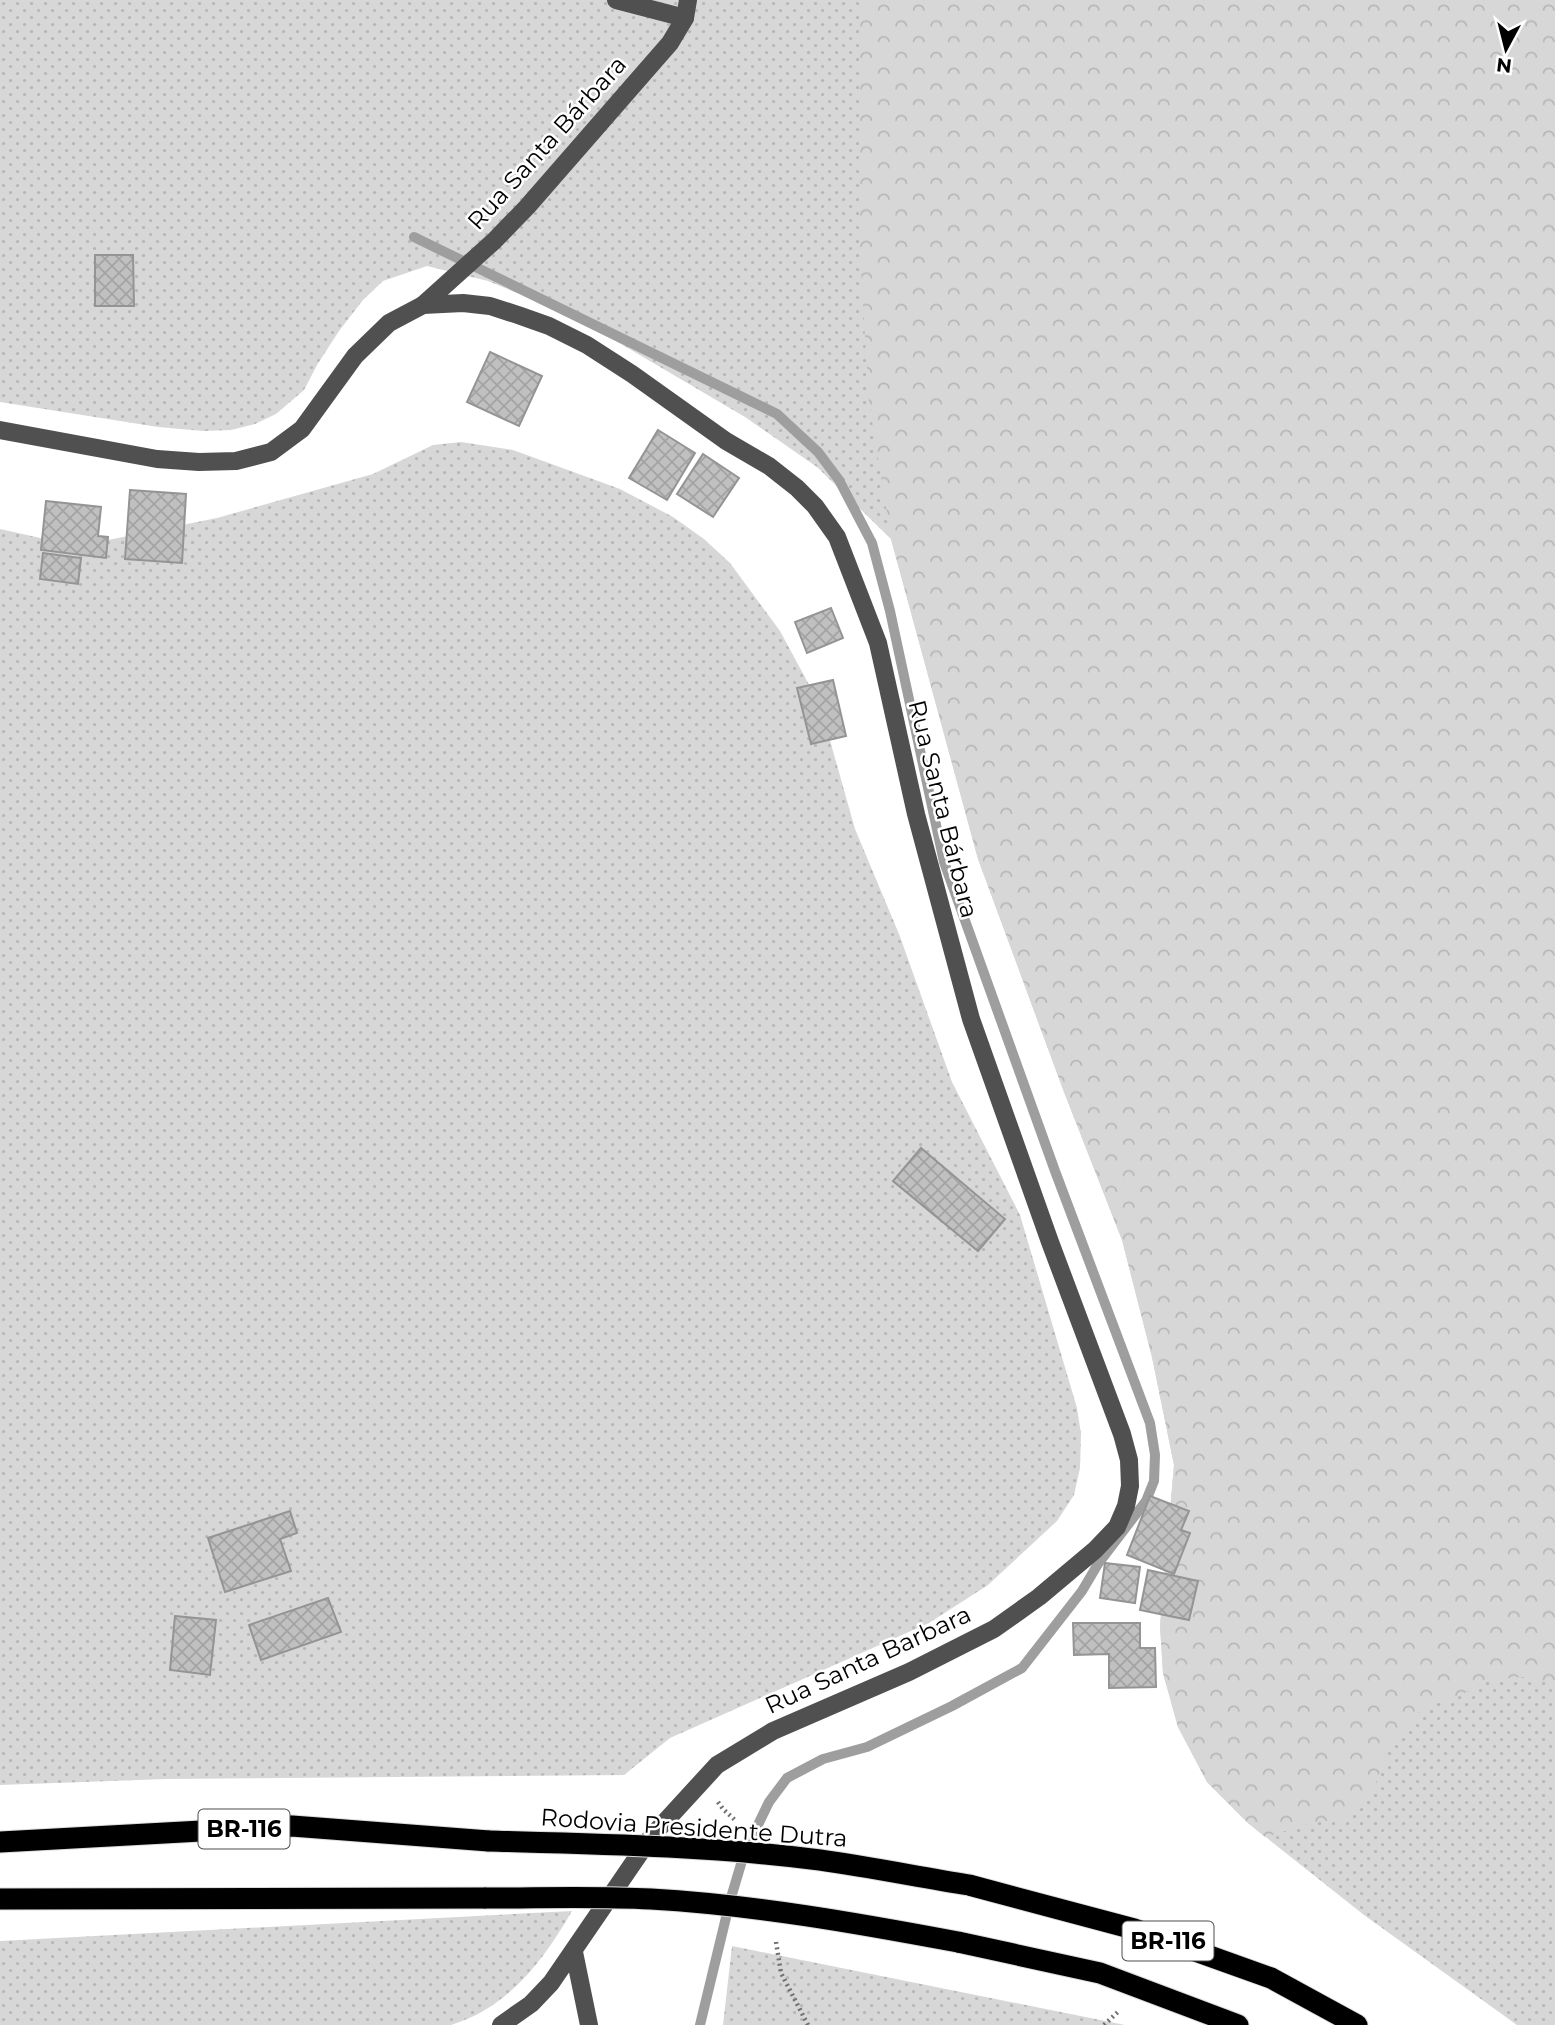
<svg xmlns="http://www.w3.org/2000/svg" width="1555" height="2025" viewBox="0 0 1555 2025" font-family="Montserrat,sans-serif">
	<defs>
		<pattern id="grass-dots" width="8" height="8" patternUnits="userSpaceOnUse" patternTransform="scale(1.75)"><rect width="8" height="8" fill="#d7d7d7"/><path d="M2 2h.1M6 6h.1" fill="none" stroke="#b7b7b7" stroke-width="1.8" stroke-linecap="round"/></pattern>
		<pattern id="forest-crowns" width="20" height="18" patternUnits="userSpaceOnUse" patternTransform="scale(1.75)"><rect width="20" height="18" fill="#d7d7d7"/><path d="M2 6a3 3 0 1 1 6 0M12 15a3 3 0 1 1 6 0" fill="none" stroke="#b7b7b7"/></pattern>
		<pattern id="building-cross-hatch" width="8" height="8" patternUnits="userSpaceOnUse" patternTransform="scale(1.75)"><rect width="8" height="8" fill="#c0c0c0"/><path d="M0 0l8 8M0 8l8-8" fill="none" stroke="#a3a3a3"/></pattern>
	</defs>
	<rect width="100%" height="100%" fill="#fff"/>
	<g fill="url(#grass-dots)">
		<path d="M0,0H1555V2025H1517L1364,1915L1248,1823L1207,1782L1178,1727L1163,1673L1160,1626L1174,1465L1152,1357L1122,1240L1064,1092L978,859L891,539L817,467L745,417L621,344L537,301L488,281L427,266L383,281L363,300L339,331L317,365L304,390L276,414L255,424L231,430L203,431L158,427L0,402Z"/>
		<path d="M461,442L513,450L620,489L673,517L704,539L730,563L780,631L820,705L855,829L899,934L952,1082L1020,1215L1077,1408L1081,1434L1080,1468L1074,1495L1057,1521L988,1585L929,1623L670,1738L624,1775L166,1779L0,1785V529L63,543L108,540L217,518L373,474L433,445Z"/>
		<path d="M572,1911C543,1961 509,2007 451,2025H0V1941Z"/>
		<path d="M732,1946L1125,2025H723Z"/>
	</g>
	<path fill="url(#forest-crowns)" d="M859,0H1555V1684L1523,1677L1486,1679L1460,1696L1422,1708L1390,1745L1374,1788L1358,1809L1339,1820L1315,1822L1265,1837L1248,1823L1207,1782L1178,1727L1163,1673L1160,1626L1174,1465L1152,1357L1122,1240L1064,1092L978,859L891,539L869,402L859,239Z"/>
	<g fill="none" stroke-linecap="round" stroke-linejoin="round">
		<path stroke="#9e9e9e" stroke-width="10" d="M414,237L777,414L818,452L839,480L872,543L890,611L944,862L1055,1171L1150,1423L1155,1455L1154,1481L1146,1501L1098,1564L1082,1591L1022,1668L952,1706L867,1747L823,1759L787,1778L769,1802L744,1854L730,1901L700,2025"/>
	</g>
	<g fill="url(#building-cross-hatch)" stroke="#949494" stroke-width="2">
		<path d="M95,255H133L134,306H95Z"/>
		<path d="M490,352L542,376L519,426L467,402Z"/>
		<path d="M658,430L695,453L667,500L629,478Z"/>
		<path d="M703,454L739,478L713,517L677,494Z"/>
		<path d="M130,490L186,494L182,563L125,559Z"/>
		<path d="M46,501L101,507L98,536L108,537L106,558L41,550Z"/>
		<path d="M43,553L81,558L78,584L40,579Z"/>
		<path d="M831,608L843,638L807,653L795,622Z"/>
		<path d="M833,680L846,736L811,744L797,688Z"/>
		<path d="M921,1148L1005,1219L978,1251L893,1181Z"/>
		<path d="M1150,1496L1189,1511L1181,1530L1190,1533L1174,1574L1127,1555Z"/>
		<path d="M290,1511L297,1533L280,1539L291,1571L225,1592L208,1538Z"/>
		<path d="M1105,1563L1140,1567L1135,1603L1100,1598Z"/>
		<path d="M1148,1570L1198,1581L1189,1620L1140,1610Z"/>
		<path d="M328,1598L341,1632L261,1660L249,1625Z"/>
		<path d="M175,1616L216,1620L210,1675L170,1670Z"/>
		<path d="M1073,1623H1140V1648H1155L1156,1687L1109,1688V1654L1074,1655Z"/>
	</g>
	<g fill="none" stroke-linecap="round" stroke-linejoin="round">
		<g stroke="#dbdbdb" stroke-width="23">
			<g id="highway">
				<path d="M0,1842L292,1826L489,1841"/>
				<path d="M969,1885L1134,1929L1271,1978L1357,2025"/>
				<path d="M0,1899L486,1898"/>
				<path d="M958,1942L1100,1973L1238,2025"/>
			</g>
		</g>
		<g stroke="#727272" stroke-width="4.5" stroke-dasharray="2 3.5" stroke-linecap="butt">
			<path d="M718,1802L723,1809L736,1821"/>
			<path d="M776,1942L781,1973L808,2025"/>
			<path d="M1104,2025L1120,2010"/>
		</g>
		<g stroke="#505050" stroke-width="18">
			<path d="M616,0L685,18"/>
			<path d="M423,305L494,241L527,207L670,43L685,18L688,0"/>
			<path d="M0,430L157,459L199,462L236,461L271,452L302,429L355,356L389,323L423,305L463,303L490,306L518,315L549,326L587,345L632,374L726,441L769,466L797,488L815,506L837,537L878,643L916,814L971,1019L1050,1242L1122,1434L1129,1460L1130,1486L1126,1506L1117,1527L1095,1550L1039,1597L994,1629L909,1672L773,1731L717,1765L651,1837L551,1983L531,2004L501,2025"/>
			<path d="M574,1952L589,2025"/>
		</g>
		<use href="#highway" stroke="#000" stroke-width="21"/>
		<g stroke="#dbdbdb" stroke-width="23" stroke-linecap="butt">
			<g id="highway-bridge">
				<path d="M489,1841C599,1844 711,1846 820,1860C870,1867 919,1877 969,1885"/>
				<path d="M486,1898C541,1898 596,1896 651,1899C755,1905 856,1923 958,1942"/>
			</g>
		</g>
		<use href="#highway-bridge" stroke="#000" stroke-width="21"/>
	</g>
	<g text-anchor="middle" stroke-width="5" stroke-linejoin="round" paint-order="stroke">
		<g fill="#fff" stroke="#4c4c4c" stroke-width="2">
			<rect x="198.5" y="1809.5" width="91" height="39" rx="5"/>
			<rect x="1122.5" y="1921.5" width="91" height="39" rx="5"/>
		</g>
		<g font-size="23" font-weight="bold" fill="#000">
			<text x="244" y="1837">BR-116</text>
			<text x="1168" y="1949">BR-116</text>
		</g>
		<g font-size="24" fill="#000" stroke="#fff">
			<text transform="translate(547 143) rotate(-48)" y="8">Rua Santa Bárbara</text>
			<text transform="translate(943 809) rotate(76)" y="8">Rua Santa Bárbara</text>
			<text transform="translate(868 1660) rotate(-25)" y="8">Rua Santa Barbara</text>
			<text transform="translate(694 1828) rotate(4)" y="8">Rodovia Presidente Dutra</text>
		</g>
	</g>
	<g transform="translate(1506 49) rotate(187)" stroke="#ffffff" stroke-width="5" paint-order="stroke">
	<path d="M0-5L12 26L0 18L-12 26Z" fill="#000000"/>
	<text y="-10" font-size="19" font-weight="bold" text-anchor="middle" fill="#000000">N</text>
	</g>
</svg>
